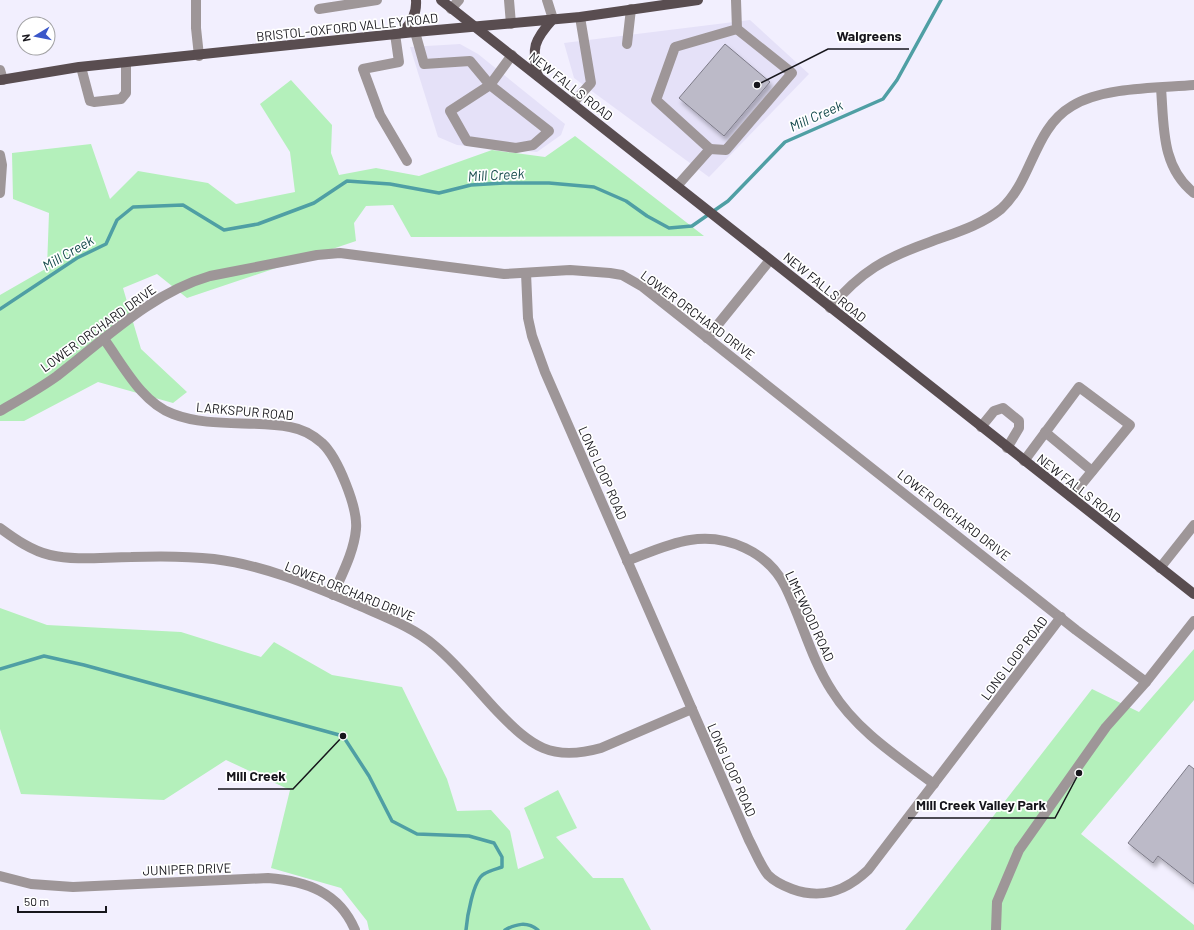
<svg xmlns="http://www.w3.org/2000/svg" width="1194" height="930" viewBox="0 0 1194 930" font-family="Barlow,sans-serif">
	<defs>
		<filter id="shadow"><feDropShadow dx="2.5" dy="4.5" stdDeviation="2" flood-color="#0004"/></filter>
	</defs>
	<rect width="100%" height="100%" fill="#f2effe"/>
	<g fill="#e5e1f8">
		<path d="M750,20L809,74L709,177L574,78L564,43Z"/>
		<path d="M460,44L478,54L565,124L561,135L537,152L457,145L438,137L410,47Z"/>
	</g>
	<g fill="#b4f0bb">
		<path d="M291,80L332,125L331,153L339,175L376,168L419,176L492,150L545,157L575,136L704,236L411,237L393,205L366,206L354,223L356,241L187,298L157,274L123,288L141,349L187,392L173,403L98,382L24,421H0V295L47,268L49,213L13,199L12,153L91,144L110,199L138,171L208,183L236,204L295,192L290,152L260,104Z"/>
		<path d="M0,608L47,625L181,632L261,657L274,642L332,675L402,687L447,779L457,811L491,810L510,831L518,869L544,858L524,808L558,790L577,828L556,837L593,878H623L651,930H369L367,921L341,888L271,868L290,790L226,760L164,800L21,794L0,729Z"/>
		<path d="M1194,649V700L1081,834L1194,925V930H905L1092,689L1139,712Z"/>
	</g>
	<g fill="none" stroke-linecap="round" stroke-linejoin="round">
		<g stroke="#4f9fa4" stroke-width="3.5">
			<path d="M0,309L77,258L106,244L117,220L133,207L183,205L224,230L258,224L314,203L347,181L390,184L439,193L471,185L504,183H549L594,187L626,201L647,216L669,228L692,226L728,201L785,142L883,99L897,80L941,0"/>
			<path d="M0,669L44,656L84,665L343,736L369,776L392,821L417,834L469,836L494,843L502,857V867C496,869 488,871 484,874C473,880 467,918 466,930"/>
			<path d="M505,930C516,924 527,921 538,930"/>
		</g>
	</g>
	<g fill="#bcbac8" stroke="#7d7b88" filter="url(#shadow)">
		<path d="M725,44L770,82L724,136L679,98Z"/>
		<path d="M1189,765L1194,769V884L1158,856L1153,863L1128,843Z"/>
	</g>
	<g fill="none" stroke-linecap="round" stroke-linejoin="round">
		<g stroke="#7f7d87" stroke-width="2" stroke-dasharray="3 3" stroke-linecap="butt">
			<path d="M424,16L429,18"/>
			<path d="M425,16L433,14"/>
		</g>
		<g stroke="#9e9698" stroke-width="10">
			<path d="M196,0V28L199,56"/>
			<path d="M509,0L511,24"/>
			<path d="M547,0L553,19"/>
			<path d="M319,9L377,0"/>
			<path d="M451,9L459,0"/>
			<path d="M415,32L424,64L470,61L490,85L450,111L467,141L516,148L533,145L549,131L490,85L512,55"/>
			<path d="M395,34L399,62L363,69L380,115L407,161"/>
			<path d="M627,44L631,9"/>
			<path d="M81,67L90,101L94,102L121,99L126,93V63"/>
			<path d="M0,70L3,80"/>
			<path d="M1161,88C1164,126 1161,167 1194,193"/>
			<path d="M573,103L591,83L580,17"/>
			<path d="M710,149L726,150L792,73L737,29"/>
			<path d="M0,155L2,165L0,193"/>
			<path d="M677,186L710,149L656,100L675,47L737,29L736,0"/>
			<path d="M526,273L528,318L532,336L545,372L749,840C755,851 760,865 768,875C775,882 784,886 792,889C822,900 846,891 868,870L1061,617"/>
			<path d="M830,308C861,271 885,258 930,242C954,233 980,226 1001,209C1033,180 1033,129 1072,106C1103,87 1158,88 1194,85"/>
			<path d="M707,338L770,260"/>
			<path d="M104,339C123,365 142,403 173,414C210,428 252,420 290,427C302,429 313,435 322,443C338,458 358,508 356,529C354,552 342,574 333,595"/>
			<path d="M0,411C19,400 39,389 57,376C105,339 151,293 210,276L317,255L340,253L504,274L570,270L610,273L622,275L643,287L1076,630L1146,682"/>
			<path d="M981,427L994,411L1003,408L1019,421V428L1007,448"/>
			<path d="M1045,432L1092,471"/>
			<path d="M1024,461L1079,387L1130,425L1071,497"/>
			<path d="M0,528C15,539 32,551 50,555C76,561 104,557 131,557C159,556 187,556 214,559C264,565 313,586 358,605C385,617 413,627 435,646C458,665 477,690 498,712C531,746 551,762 601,748L692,709"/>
			<path d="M627,561C648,553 669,543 690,540C727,534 768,552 785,586C802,620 811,659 832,691C856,730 898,757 934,784"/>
			<path d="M1160,568L1194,525"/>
			<path d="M0,876L31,884L73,887L268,878C306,881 339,892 355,930"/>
			<path d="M996,930L997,902L1019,850L1106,727L1146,682L1194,621"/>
		</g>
		<g stroke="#594d50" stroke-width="10">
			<path d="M441,0L1194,594"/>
			<path d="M402,33C411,23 417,14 416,0"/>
			<path d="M538,76C531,48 534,40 553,19"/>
			<path d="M0,80L79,67L415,32L580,17L698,0"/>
		</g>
	</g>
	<g text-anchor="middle" stroke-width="3.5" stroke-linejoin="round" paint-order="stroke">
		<g font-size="13" fill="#17161c" stroke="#fff">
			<text transform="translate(347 27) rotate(-6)" y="5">BRISTOL-OXFORD VALLEY ROAD</text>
			<text transform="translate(571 86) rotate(38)" y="5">NEW FALLS ROAD</text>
			<text transform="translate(825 287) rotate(39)" y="5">NEW FALLS ROAD</text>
			<text transform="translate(698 315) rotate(37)" y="5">LOWER ORCHARD DRIVE</text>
			<text transform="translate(98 328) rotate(-36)" y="5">LOWER ORCHARD DRIVE</text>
			<text transform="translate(245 411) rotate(5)" y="5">LARKSPUR ROAD</text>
			<text transform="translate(603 473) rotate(66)" y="5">LONG LOOP ROAD</text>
			<text transform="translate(1079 488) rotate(38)" y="5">NEW FALLS ROAD</text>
			<text transform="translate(954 515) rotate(38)" y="5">LOWER ORCHARD DRIVE</text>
			<text transform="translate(350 591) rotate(22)" y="5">LOWER ORCHARD DRIVE</text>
			<text transform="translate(810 616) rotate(65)" y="5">LIMEWOOD ROAD</text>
			<text transform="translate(1014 658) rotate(-53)" y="5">LONG LOOP ROAD</text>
			<text transform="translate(732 770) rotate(66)" y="5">LONG LOOP ROAD</text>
			<text transform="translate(187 869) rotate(-2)" y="5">JUNIPER DRIVE</text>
		</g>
		<g font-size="14" font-style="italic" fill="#14494b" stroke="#fff">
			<text transform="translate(816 116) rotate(-24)" y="5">Mill Creek</text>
			<text transform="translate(496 175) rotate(-3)" y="5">Mill Creek</text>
			<text transform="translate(68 253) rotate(-30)" y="5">Mill Creek</text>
		</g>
	</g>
	<path fill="none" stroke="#17161c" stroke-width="1.5" d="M757 85L828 49H909M343 736L293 789H218M1079 773L1055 818H908"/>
	<g fill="#17161c" stroke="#fff" stroke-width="1.5">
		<circle cx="757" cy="85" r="4"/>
		<circle cx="343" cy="736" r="4"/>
		<circle cx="1079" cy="773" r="4"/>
	</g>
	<g font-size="14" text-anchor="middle" font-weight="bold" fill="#17161c" stroke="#fff" stroke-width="3.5" stroke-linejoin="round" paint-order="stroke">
		<text x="869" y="41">Walgreens</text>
		<text x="256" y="781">Mill Creek</text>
		<text x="981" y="810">Mill Creek Valley Park</text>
	</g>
	<g transform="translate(36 36) rotate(260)"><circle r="19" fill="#ffffff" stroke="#a2a2a4"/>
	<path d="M0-3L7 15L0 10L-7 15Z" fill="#3b57c9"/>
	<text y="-6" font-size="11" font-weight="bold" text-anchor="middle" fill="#17161c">N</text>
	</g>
	<path d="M18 906v6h88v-6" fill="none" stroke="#17161c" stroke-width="2"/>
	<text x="24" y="906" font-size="12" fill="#17161c" stroke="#ffffff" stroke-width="3" paint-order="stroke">50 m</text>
</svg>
